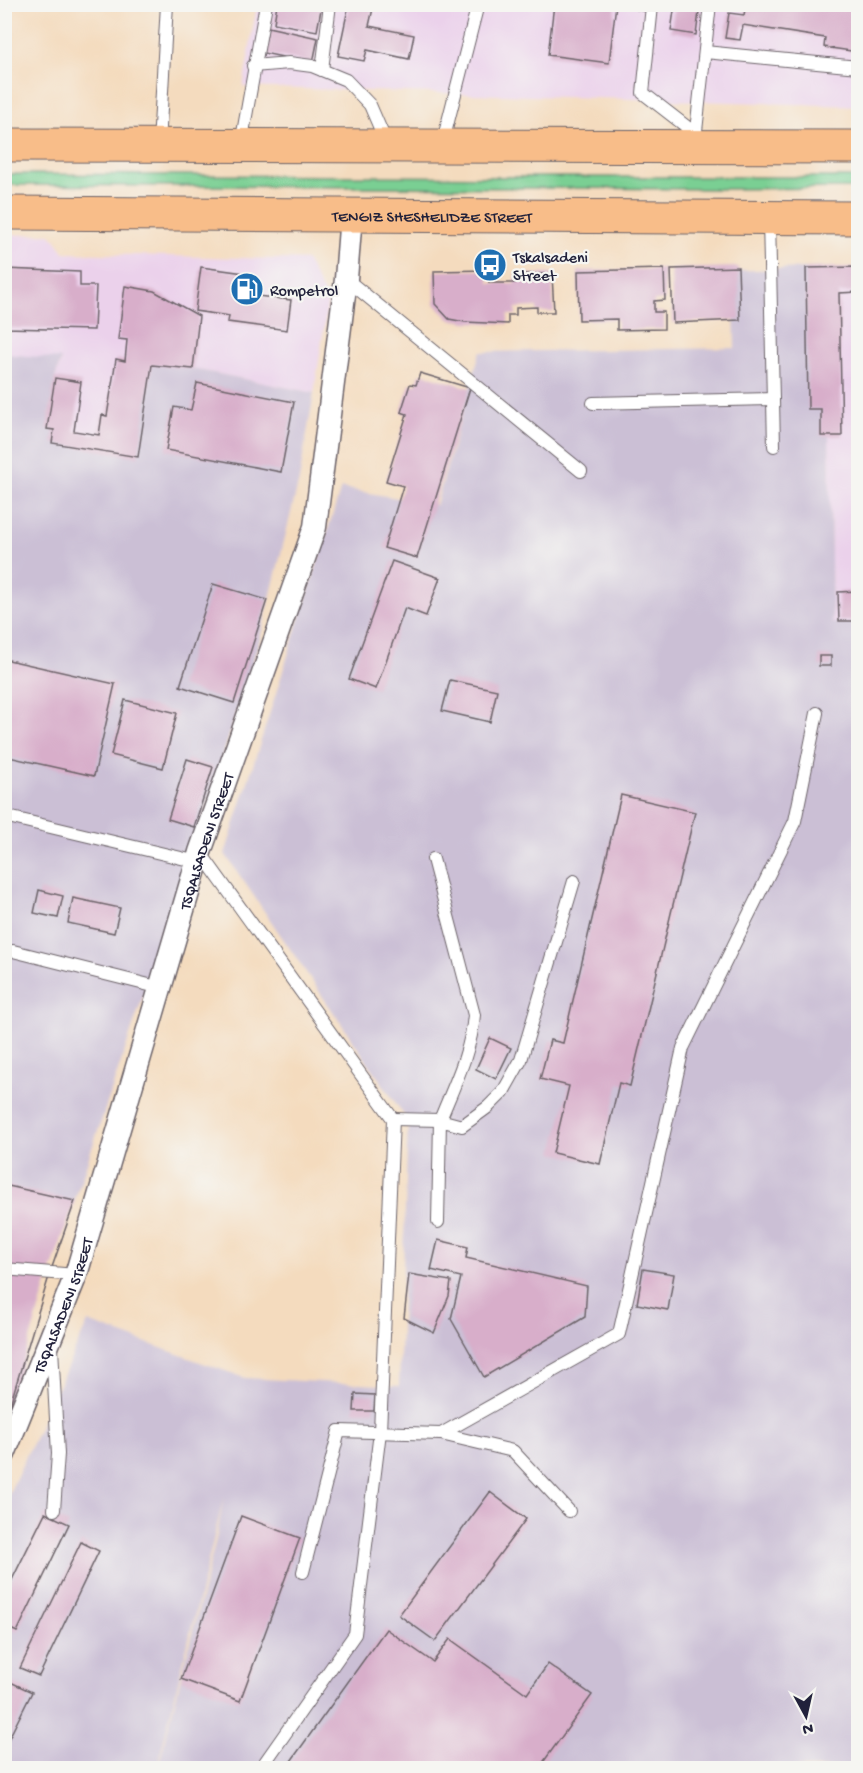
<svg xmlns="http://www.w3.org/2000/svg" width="863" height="1773" viewBox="0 0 863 1773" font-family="'Gochi Hand',sans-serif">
	<rect width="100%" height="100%" fill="#f6f6f2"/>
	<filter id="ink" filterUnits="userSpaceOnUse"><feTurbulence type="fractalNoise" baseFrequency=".0167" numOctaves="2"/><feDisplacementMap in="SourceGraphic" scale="12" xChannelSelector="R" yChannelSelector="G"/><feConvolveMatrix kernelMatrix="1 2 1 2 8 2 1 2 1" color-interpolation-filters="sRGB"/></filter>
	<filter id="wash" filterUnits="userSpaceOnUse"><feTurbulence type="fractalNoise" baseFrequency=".008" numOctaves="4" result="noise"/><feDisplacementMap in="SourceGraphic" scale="24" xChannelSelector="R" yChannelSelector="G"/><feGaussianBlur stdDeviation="1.35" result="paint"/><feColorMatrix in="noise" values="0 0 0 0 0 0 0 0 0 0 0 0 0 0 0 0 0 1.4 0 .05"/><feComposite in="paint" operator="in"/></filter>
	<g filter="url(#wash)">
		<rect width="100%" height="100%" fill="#f4dbbe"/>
		<g fill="#ebd1eb">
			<path d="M257,5H858V106L243,87Z"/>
			<path d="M51,234L65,253L306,260L328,301L314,393L193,369L138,457L52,443L47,429L55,378L61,360L5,354L4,235Z"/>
			<path d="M858,267V623H832L829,437L821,436L808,409L806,268Z"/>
		</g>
		<g fill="#cbbfd5">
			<path d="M806,268L808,409H821V436H829L832,623H858V1768H158L216,1539L224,1497L157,1768H5V1502L88,1322L245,1378L399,1386L408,1121L225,854L341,488L436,505L480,352L735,348L733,271Z"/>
			<path d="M5,354L61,359L55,378L47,428L54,430L53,443L137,456L152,365L193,369L314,393L299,480L260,639L200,827L50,1273L9,1408L5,1418Z"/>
		</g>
		<path fill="#7acf93" stroke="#4e7867" stroke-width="1.5" d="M5,174L543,177H858V188L723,189L5,185Z"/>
		<g id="blocks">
			<g fill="#d8aeca">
				<path d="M277,4H322L317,31L274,23Z"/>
				<path d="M349,4H374L369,26L414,35L409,59L367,50L364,61L338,56Z"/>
				<path d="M554,4H616L609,63L548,55Z"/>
				<path d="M675,4H700L696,35L671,31Z"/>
				<path d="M746,4H858V52L824,47L825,38L743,25L740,40L725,38L729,13L744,15Z"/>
				<path d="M268,27L318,38L313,63L263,53Z"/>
				<path d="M201,267L244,273L241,294L291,300L287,330L228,322L229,316L195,311Z"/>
				<path d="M738,267L740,320L673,323L671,269Z"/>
				<path d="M858,267V292L839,293L842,436H821V409H808L806,268Z"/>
				<path d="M4,269L80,272V286H96L94,330L4,328Z"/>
				<path d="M664,269L665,300L654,301V312H664V329L617,330V319L579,320L578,271Z"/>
				<path d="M488,270L489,283H515V274H552L554,312H537V307L516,308V315H508V324L465,322L449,319L435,304L434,271Z"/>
				<path d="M125,286L154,291L199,316L193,369L152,365L138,457L52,443L54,430L47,429L55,378L81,382L74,431L99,435L102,415L107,416L116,359L125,361L127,340L118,339Z"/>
				<path d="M420,373L470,388L417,558L384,548L403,486L386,481L407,414L401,412L410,384L416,385Z"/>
				<path d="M197,383L294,402L281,472L166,450L174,407L191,410Z"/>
				<path d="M392,561L440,578L426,616L405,608L376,689L349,679Z"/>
				<path d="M213,584L267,600L234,703L180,686Z"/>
				<path d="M858,591V621H839L838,592Z"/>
				<rect x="819" y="656" width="12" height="10"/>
				<path d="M4,659L115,684L94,776L4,756Z"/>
				<path d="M450,680L497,690L490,722L442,711Z"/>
				<path d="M125,700L177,713L163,768L111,755Z"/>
				<path d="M187,759L213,767L194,827L168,819Z"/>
				<path d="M621,795L695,812L630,1086L619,1083L600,1164L553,1153L569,1086L540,1079L550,1040L563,1043Z"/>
				<path d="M39,890L63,896L58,918L34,913Z"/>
				<path d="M73,898L120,908L114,933L68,923Z"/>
				<path d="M490,1038L511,1048L496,1079L476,1069Z"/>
				<path d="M4,1185L75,1201L50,1273L9,1408L4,1406Z"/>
				<path d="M438,1240L468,1247L466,1258L587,1286L585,1317L484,1377L451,1319L461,1277L431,1270Z"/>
				<path d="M643,1269L674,1274L668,1310L637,1304Z"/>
				<path d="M409,1274L451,1281L449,1296L434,1333L404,1318Z"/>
				<path d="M355,1394L375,1395L374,1411H354Z"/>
				<path d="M490,1492L526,1519L435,1641L399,1615Z"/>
				<path d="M45,1513L69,1524L17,1632L4,1626V1596Z"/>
				<path d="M241,1516L300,1538L240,1701L181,1679Z"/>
				<path d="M81,1542L99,1551L39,1676L20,1668Z"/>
				<path d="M386,1629L433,1662L450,1639L527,1694L548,1664L592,1695L539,1768H286Z"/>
				<path d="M4,1679L32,1692L4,1748Z"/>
			</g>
		</g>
	</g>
	<g filter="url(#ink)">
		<use href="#blocks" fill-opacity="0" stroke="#6c6369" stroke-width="1.5"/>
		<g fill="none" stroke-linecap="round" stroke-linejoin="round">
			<g stroke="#6c6369" stroke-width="14">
				<g id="lane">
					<path d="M640,4L652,6L643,93L696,134"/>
					<path d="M705,52L858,67"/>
					<path d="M253,66L289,63L312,66L346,80L370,105L386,142"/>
					<path d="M322,70L330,4"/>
					<path d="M695,140L710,4"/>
					<path d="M159,144L167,4"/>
					<path d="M241,144L266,4"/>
					<path d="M442,145L478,4"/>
					<path d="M769,219L774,446"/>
					<path d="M346,279L581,471"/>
					<path d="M593,403L773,399"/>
					<path d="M4,816L198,862"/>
					<path d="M200,852L393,1119L380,1432L355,1634L261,1768"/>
					<path d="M13,951L161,988"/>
					<path d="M393,1119L440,1120C454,1085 471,1052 474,1015L433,859"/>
					<path d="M438,1222L440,1120L462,1126L488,1107L503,1092L521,1060L574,881"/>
					<path d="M4,1269L76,1275"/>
					<path d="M52,1348L58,1454L54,1510"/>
					<path d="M441,1434L619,1334L683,1048L795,821L817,713"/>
					<path d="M303,1572L339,1431L441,1434L513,1451L569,1511"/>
				</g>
			</g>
			<g stroke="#6c6369" stroke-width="25">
				<g id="street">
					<path id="s1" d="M4,1454L76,1275L200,852L315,527L346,279L351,215"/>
				</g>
			</g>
			<g stroke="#6c6369" stroke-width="35">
				<g id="primary">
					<path d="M4,145L858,147"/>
					<path id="s2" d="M4,213L858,218"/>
				</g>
			</g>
			<use href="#lane" stroke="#fff" stroke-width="12"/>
			<use href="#street" stroke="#fff" stroke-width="22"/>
			<use href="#primary" stroke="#f8bd89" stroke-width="33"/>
		</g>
	</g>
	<defs>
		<g id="bus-disc" transform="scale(1.725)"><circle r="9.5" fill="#1f6fb2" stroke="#f6f6f2"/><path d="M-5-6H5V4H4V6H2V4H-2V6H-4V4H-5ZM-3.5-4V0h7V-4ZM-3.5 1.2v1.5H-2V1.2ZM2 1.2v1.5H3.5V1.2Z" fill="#fff"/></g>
		<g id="fuel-disc" transform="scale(1.725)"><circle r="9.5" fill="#1f6fb2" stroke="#f6f6f2"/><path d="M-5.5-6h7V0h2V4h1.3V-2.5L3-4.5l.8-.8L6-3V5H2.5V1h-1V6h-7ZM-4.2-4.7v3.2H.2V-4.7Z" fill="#fff"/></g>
	</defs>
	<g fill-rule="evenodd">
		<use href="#bus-disc" x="490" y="265"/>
		<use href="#fuel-disc" x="247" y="289"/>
	</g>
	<g text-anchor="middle" stroke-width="4.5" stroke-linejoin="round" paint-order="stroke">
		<g font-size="16" fill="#22223b" stroke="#f6f6f2">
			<text dy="6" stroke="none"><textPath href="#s2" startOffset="428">TENGIZ SHESHELIDZE STREET</textPath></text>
			<text dy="6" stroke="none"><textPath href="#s1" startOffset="646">TSQALSADENI STREET</textPath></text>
			<text dy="6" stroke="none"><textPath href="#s1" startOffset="160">TSQALSADENI STREET</textPath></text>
		</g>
		<g font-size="16" fill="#22223b" stroke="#f6f6f2" text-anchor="start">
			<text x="513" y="262">Tskalsadeni<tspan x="513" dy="18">Street</tspan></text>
			<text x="270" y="295">Rompetrol</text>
		</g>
	</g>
	<rect width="863" height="1773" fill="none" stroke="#f6f6f2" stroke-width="24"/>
	<g transform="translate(806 1716) rotate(172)" stroke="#f6f6f2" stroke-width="4.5" paint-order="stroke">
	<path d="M0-4.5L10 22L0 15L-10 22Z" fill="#22223b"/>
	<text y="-9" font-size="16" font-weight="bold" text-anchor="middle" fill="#22223b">N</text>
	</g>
</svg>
